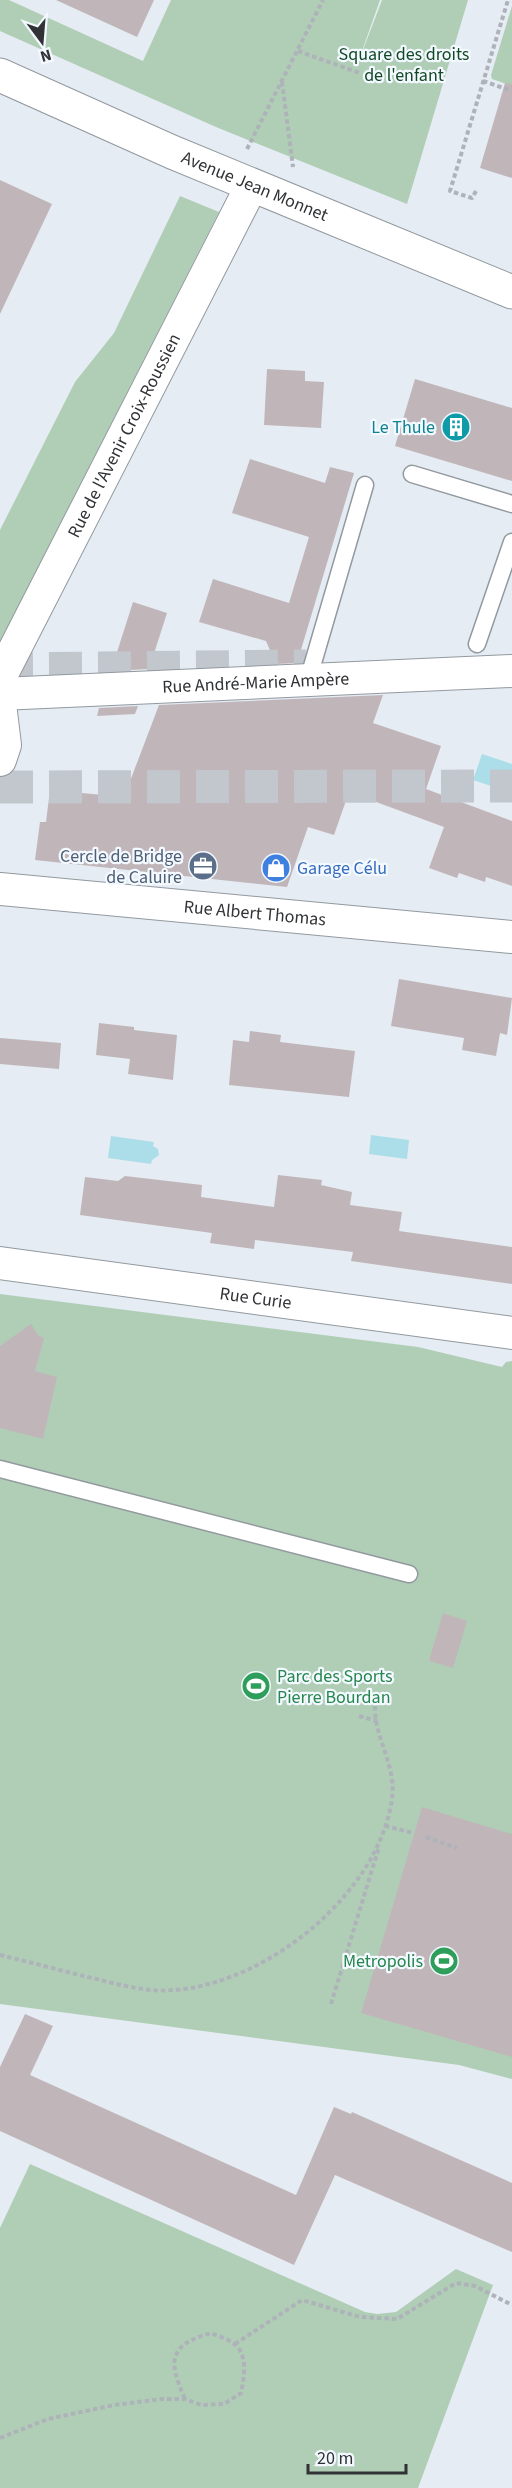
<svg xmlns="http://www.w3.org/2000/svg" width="512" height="2488" viewBox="0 0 512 2488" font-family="'Source Sans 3',sans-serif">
	<rect width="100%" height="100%" fill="#e5ecf3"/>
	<g fill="#b0ceb6">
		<path d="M0,0H9L143,61L171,0H380L355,71L382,0H468L407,204L216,127L0,31Z"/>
		<path d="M512,6V86L492,79L491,75Z"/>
		<path d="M180,196L219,212L0,642V530L75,382L114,333Z"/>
		<path d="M0,1294L418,1347L502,1367L506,1362L512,1361V2079L459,2065L0,2004Z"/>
		<path d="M30,2164L365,2312L377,2314L396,2312L456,2269L493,2285L418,2488H0V2228Z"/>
	</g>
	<g fill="#acdee9">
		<path d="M482,754L512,764V793L473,780Z"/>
		<path d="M371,1135L409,1140L407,1159L369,1154Z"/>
		<path d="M111,1136L154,1142L153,1146L158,1149L159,1155L152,1160L151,1164L108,1158Z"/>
	</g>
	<g fill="#c0b6b9">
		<path d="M56,0H154L137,37Z"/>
		<path d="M505,83L512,84V178L480,168Z"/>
		<path d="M0,180L52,204L0,314Z"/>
		<path d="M267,369L305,371V381L324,382L321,428L264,425Z"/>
		<path d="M415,379L512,408V481L395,446Z"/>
		<path d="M250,459L325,483L330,467L354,473L297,663L276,664L266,641L199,622L213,579L289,603L309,537L232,513Z"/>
		<path d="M133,602L167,613L149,669L111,671Z"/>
		<path d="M383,695L373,723L441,746L426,789L512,821V886L486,877L485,882L459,873L457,878L429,868L444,827L349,792L334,835L308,827L287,887L35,860L40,822H46L50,790L124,797L159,705Z"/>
		<path d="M138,706L135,714L97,716L99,708Z"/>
		<path d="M399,979L512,998L507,1035L500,1033L496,1056L462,1050L464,1038L391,1026Z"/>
		<path d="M99,1023L134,1027V1030L177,1035L173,1080L128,1074L130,1059L96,1055Z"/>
		<path d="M250,1031L281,1035L280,1042L355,1051L349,1097L229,1085L233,1040L249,1042Z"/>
		<path d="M0,1038L61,1043L59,1069L0,1064Z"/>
		<path d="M278,1175L322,1180L321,1185L352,1192L350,1205L402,1212L399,1231L512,1247V1284L351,1261L353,1252L255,1240L254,1249L210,1243L212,1233L80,1215L85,1177L118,1181L125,1176L202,1185L201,1197L274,1207Z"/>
		<path d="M31,1324L38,1335L44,1338L35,1371L57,1377L43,1439L0,1428V1346Z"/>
		<path d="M443,1613L467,1621L453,1668L429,1661Z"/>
		<path d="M422,1807L512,1834V2057L361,2013Z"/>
		<path d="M25,2014L53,2026L30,2075L296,2195L334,2107L351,2114L352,2112L512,2183V2252L335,2175L294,2265L0,2131V2067Z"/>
	</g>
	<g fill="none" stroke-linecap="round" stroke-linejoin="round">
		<g stroke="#c1c7cd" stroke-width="33" stroke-dasharray="33 16" stroke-linecap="butt">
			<path d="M0,669L306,666"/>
			<path d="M0,787L512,786"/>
		</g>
		<g stroke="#92999f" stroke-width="19">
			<g id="lane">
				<path d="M412,474L512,504"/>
				<path d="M477,644L512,542"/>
				<path d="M308,680L365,485"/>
				<path d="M0,1469L409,1574"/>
			</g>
		</g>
		<g stroke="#92999f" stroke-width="34">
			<g id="street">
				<path id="s1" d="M0,686L3,672L252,185"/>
				<path id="s2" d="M0,694L512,671"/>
				<path d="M0,704L5,745L0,760"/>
				<path id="s3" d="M0,889L512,937"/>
				<path id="s4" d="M0,1263L512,1333"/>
			</g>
		</g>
		<g stroke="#92999f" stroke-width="35">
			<g id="secondary">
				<path id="s5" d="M0,75L172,152L512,292"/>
			</g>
		</g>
		<g stroke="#aeb3b9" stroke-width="4" stroke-dasharray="4.5 3" stroke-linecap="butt">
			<path d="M298,51L360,73"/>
			<path d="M483,81L512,91"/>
			<path d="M282,82L293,167"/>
			<path d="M247,149L323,0"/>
			<path d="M476,191L472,198L450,191L508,0"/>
			<path d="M359,1716L377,1721"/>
			<path d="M385,1826L414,1833"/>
			<path d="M426,1837L457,1848"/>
			<path d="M0,1955C29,1962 59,1970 88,1977C109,1982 130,1988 151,1990C251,1998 378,1899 392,1799C397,1766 374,1738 375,1706"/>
			<path d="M331,2004L379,1847"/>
			<path d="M235,2344L302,2300L360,2317L397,2319L456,2283L475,2286L512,2305"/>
			<path d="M0,2438L48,2419L114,2405L162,2399H185L201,2405L224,2404L241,2393C244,2378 249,2354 233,2343C227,2339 218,2336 211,2333C168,2345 168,2361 185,2399"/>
		</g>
		<use href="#lane" stroke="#fff" stroke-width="16"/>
		<use href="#street" stroke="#fff" stroke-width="32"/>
		<use href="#secondary" stroke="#fff" stroke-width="33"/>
	</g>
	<defs>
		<g id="building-disc" transform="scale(1.5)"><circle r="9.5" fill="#0f9aa8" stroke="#f3f9ff"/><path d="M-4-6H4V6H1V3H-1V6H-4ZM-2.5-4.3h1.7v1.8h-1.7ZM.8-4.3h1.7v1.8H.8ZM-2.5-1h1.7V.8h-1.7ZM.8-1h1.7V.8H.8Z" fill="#fff"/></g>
		<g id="office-disc" transform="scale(1.5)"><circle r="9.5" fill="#5c6f8a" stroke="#f3f9ff"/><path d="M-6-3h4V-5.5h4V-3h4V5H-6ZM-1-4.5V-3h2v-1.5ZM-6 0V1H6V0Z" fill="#fff"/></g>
		<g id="shop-disc" transform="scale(1.5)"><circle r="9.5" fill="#3f7fe0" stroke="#f3f9ff"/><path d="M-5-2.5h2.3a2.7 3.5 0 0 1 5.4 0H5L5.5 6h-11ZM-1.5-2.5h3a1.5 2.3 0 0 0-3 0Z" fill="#fff"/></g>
		<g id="stadium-disc" transform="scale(1.5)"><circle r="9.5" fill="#2e9e5b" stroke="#f3f9ff"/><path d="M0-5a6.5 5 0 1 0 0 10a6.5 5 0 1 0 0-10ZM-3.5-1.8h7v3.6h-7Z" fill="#fff"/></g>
	</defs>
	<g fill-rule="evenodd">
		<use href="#building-disc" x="456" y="427"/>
		<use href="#office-disc" x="203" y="866"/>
		<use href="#shop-disc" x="276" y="868"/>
		<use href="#stadium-disc" x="256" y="1686"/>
		<use href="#stadium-disc" x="444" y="1961"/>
	</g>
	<g text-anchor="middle" stroke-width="4.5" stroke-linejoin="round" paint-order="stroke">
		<g font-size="18" fill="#124925" stroke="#f3f9ff">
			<text x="404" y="60">Square des droits<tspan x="404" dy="21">de l'enfant</tspan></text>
		</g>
		<g font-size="18" fill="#303235" stroke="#f3f9ff">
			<text dy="6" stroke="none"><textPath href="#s5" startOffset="278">Avenue Jean Monnet</textPath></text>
			<text dy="6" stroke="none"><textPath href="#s1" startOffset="280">Rue de l'Avenir Croix-Roussien</textPath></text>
			<text dy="6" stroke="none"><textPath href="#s2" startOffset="256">Rue André-Marie Ampère</textPath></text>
			<text dy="6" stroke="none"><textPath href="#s3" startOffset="256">Rue Albert Thomas</textPath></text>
			<text dy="6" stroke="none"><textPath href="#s4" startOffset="258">Rue Curie</textPath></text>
		</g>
		<g font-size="18" fill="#0d838f" stroke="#f3f9ff" text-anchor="end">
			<text x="435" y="433">Le Thule</text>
		</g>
		<g font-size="18" fill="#4e5e75" stroke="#f3f9ff" text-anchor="end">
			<text x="182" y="862">Cercle de Bridge<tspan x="182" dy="21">de Caluire</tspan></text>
		</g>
		<g font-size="18" fill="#366cbe" stroke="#f3f9ff" text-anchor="start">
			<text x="297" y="874">Garage Célu</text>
		</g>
		<g font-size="18" fill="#27864d" stroke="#f3f9ff" text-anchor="start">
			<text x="277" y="1682">Parc des Sports<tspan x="277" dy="21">Pierre Bourdan</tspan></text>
			<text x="423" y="1967" text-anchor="end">Metropolis</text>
		</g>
	</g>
	<g transform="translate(42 42) rotate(164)" stroke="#f3f9ff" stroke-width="4.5" paint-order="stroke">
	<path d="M0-4.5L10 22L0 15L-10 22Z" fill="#303235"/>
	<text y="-9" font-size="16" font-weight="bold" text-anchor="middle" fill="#303235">N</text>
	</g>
	<path d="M308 2464v9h98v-9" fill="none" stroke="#303235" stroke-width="3"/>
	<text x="317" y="2464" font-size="18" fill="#303235" stroke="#f3f9ff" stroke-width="4.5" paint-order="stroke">20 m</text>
</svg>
